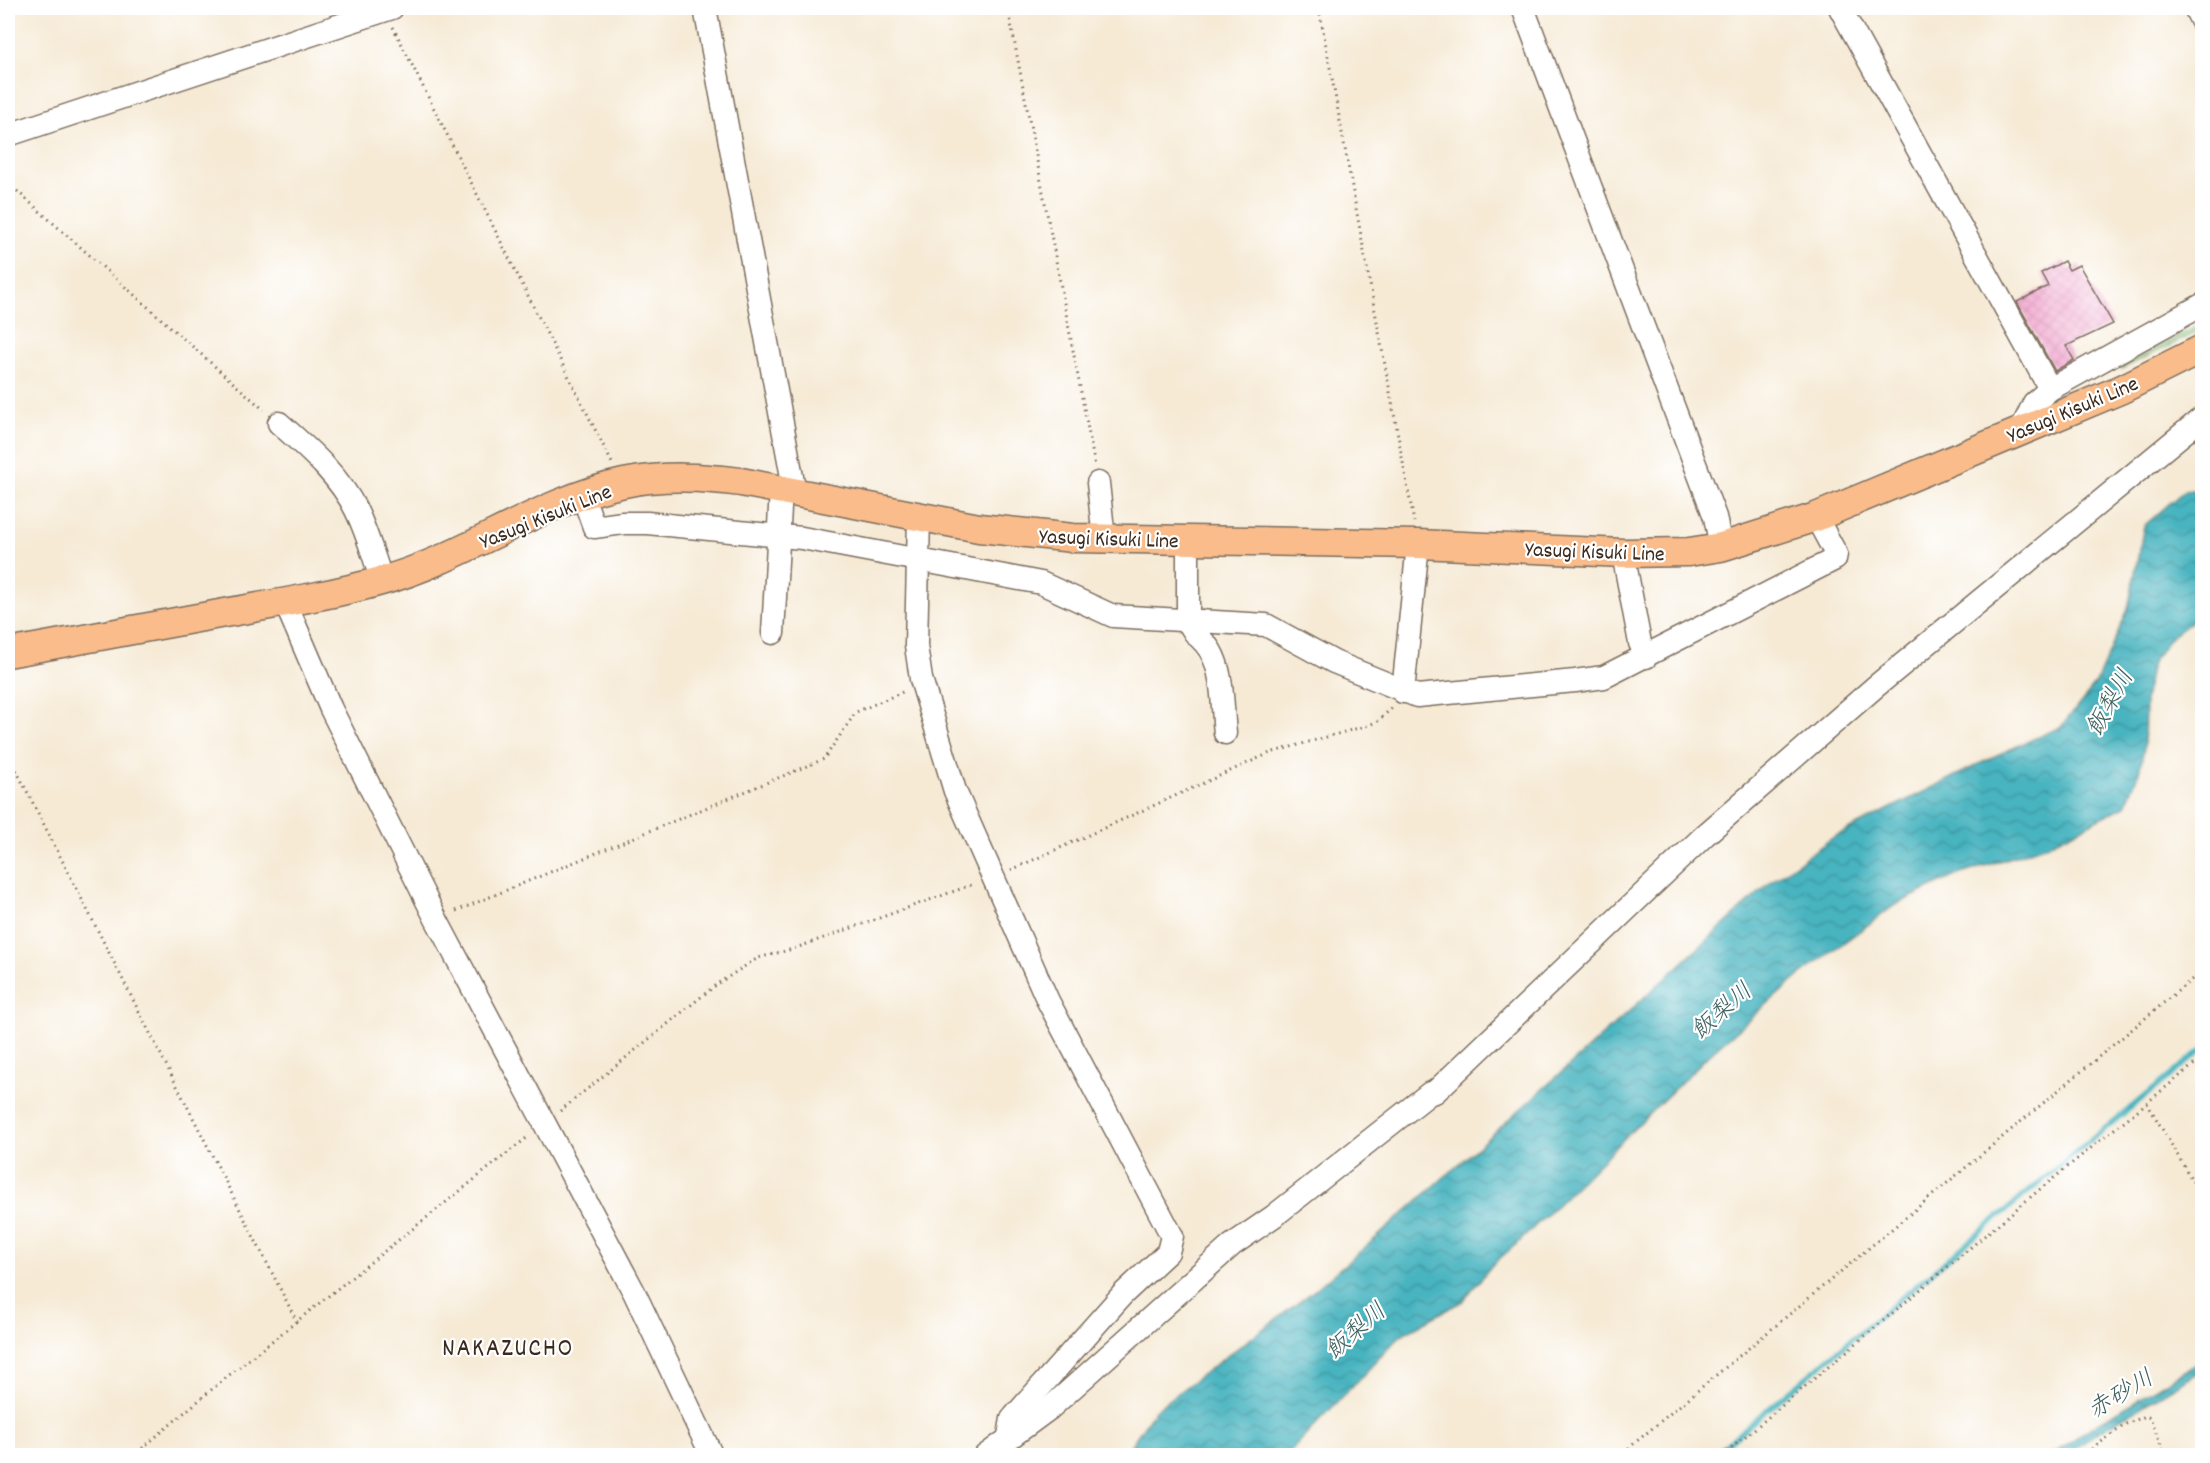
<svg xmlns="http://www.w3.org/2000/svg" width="2210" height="1463" viewBox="0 0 2210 1463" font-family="Dekko,'Klee One',sans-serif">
	<defs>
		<pattern id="grass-dots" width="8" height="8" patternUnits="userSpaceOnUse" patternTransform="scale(1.5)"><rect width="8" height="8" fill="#97d990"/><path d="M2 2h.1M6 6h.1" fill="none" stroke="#83ba7c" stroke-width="1.8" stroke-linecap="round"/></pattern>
		<pattern id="water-waves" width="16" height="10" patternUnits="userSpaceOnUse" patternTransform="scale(1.5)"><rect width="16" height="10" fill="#46b4c0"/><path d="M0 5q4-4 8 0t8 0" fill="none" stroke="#3c939b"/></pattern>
		<pattern id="building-cross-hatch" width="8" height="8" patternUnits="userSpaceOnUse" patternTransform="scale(1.5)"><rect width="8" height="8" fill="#f3a3cd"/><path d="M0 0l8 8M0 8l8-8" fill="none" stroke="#d18cb0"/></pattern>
	</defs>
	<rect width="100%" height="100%" fill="#fff"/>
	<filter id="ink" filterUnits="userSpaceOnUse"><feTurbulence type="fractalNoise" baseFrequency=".0167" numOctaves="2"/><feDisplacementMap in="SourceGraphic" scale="12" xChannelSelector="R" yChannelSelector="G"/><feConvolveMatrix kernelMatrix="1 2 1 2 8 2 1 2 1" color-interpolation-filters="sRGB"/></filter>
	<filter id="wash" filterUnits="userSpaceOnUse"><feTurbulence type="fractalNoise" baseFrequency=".008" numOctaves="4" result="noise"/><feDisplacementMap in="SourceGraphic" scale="24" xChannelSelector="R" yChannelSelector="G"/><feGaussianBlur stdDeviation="1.35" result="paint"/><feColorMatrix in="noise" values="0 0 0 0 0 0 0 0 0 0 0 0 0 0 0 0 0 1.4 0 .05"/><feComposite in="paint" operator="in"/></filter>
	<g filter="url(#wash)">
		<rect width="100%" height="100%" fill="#f6ead5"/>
		<path fill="url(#grass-dots)" stroke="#698257" stroke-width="1.5" d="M2202,324V332L2191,335L2121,369L2120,366Z"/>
		<g fill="url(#water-waves)" stroke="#406f6f" stroke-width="1.5">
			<path d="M2202,489V614L2170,638L2152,662L2145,701L2144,748L2139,772L2125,806L2047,845L1955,876L1895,905L1804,972L1713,1051L1521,1240L1492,1265L1463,1301L1401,1335L1287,1455H1124L1155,1410L1311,1293L1377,1237L1581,1055L1772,881L1834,837L1997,755L2061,727L2095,685L2128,609L2144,526L2184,491Z"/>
			<path d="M2202,1360V1370L2090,1437L2066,1455H2052L2085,1431Z"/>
		</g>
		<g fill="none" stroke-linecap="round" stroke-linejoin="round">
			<path stroke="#46b4c0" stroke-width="5" d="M1712,1456L2087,1143L2202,1050"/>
		</g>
		<g id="blocks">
			<path fill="url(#building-cross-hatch)" d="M2064,261L2069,270L2079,265L2113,324L2066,346L2074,360L2055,371L2017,302L2048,286L2041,273Z"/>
		</g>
	</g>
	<g filter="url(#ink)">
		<use href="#blocks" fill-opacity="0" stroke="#7c6d5e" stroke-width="1.5"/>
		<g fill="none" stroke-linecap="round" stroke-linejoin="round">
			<g stroke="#7c6d5e" stroke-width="25">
				<g id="minor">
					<path d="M705,8L795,493"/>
					<path d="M1523,8L1715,517L1721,547"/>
					<path d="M1840,8L2050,389"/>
					<path d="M2195,8L2202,22"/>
					<path d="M8,135L392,8"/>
					<path d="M279,423C308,449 339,475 356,510C367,532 374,558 382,581"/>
					<path d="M2021,430L2034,403L2050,389L2202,305"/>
					<path d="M1098,483L1104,539"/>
					<path d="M583,496L594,527L623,523H647L802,538L1041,583L1113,616L1266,625L1334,662L1417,696L1575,681L1604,677L1835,559L1836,554L1816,517"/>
					<path d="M919,517L916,646L921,679L955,791L1048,1001L1172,1236L1168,1252L1123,1294L1012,1419L1009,1436"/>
					<path d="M1188,540V620C1195,638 1202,637 1210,650C1224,673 1222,707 1225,733"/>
					<path d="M1623,553L1640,643L1646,657"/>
					<path d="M285,602L331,709L436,919L634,1292L712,1456"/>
					<path d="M773,633L781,490"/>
					<path d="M1403,692L1418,544"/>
					<path d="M985,1456L1049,1409L1232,1245L1274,1216L1430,1093L1435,1092L1705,835L1875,687L2202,418"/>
				</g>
			</g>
			<g stroke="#7c6d5e" stroke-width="31">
				<path id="major" d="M8,653C82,639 156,625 230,612C281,603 332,595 381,581C466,558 538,501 624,483C664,475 702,477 741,482L979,528L1073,538L1418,544L1623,553L1689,552L1721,547L1816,517L2122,389L2202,349"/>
			</g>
			<g stroke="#7c6d5e" stroke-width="3" stroke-dasharray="1.5 4.5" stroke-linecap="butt">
				<path d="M1008,8L1095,466"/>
				<path d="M1319,8L1414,522"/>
				<path d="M393,27L612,463"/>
				<path d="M8,183L264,410"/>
				<path d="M8,754L297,1322"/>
				<path d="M1011,870L1270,753L1369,725L1378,721L1392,708"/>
				<path d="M456,911L824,759L856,712L905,691"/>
				<path d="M2147,1103L2202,1197"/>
				<path d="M560,1111L717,984L758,958L793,949L974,884"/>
				<path d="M133,1456L223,1380L529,1136"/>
				<path d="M1619,1456L2202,971"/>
				<path d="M1722,1456L2039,1190L2202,1058"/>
				<path d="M2082,1456L2126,1424L2146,1416L2150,1418L2165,1456"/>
			</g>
			<use href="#minor" stroke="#fff" stroke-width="22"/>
			<use href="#major" stroke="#f9bc8a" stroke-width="28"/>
		</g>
	</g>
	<g text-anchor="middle" stroke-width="4.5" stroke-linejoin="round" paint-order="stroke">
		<g font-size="22" fill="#3b2a1e" stroke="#fff">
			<text transform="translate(2072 408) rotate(-23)" y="8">Yasugi Kisuki Line</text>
			<text transform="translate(545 515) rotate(-22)" y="8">Yasugi Kisuki Line</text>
			<text transform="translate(1109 537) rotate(2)" y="8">Yasugi Kisuki Line</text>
			<text transform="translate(1595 550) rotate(2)" y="8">Yasugi Kisuki Line</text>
		</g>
		<g font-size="24" font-style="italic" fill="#3f615f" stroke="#fff">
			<text transform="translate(2109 702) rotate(-61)" y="8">飯梨川</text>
			<text transform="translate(1721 1010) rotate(-41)" y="8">飯梨川</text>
			<text transform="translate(1355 1330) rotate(-41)" y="8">飯梨川</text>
			<text transform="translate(2120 1393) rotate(-31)" y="8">赤砂川</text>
		</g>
		<g font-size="26" letter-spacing="1.5" fill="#3b2a1e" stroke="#fff">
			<text x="508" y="1355">NAKAZUCHO</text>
		</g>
	</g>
	<rect width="2210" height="1463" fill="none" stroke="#fff" stroke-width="30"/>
</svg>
